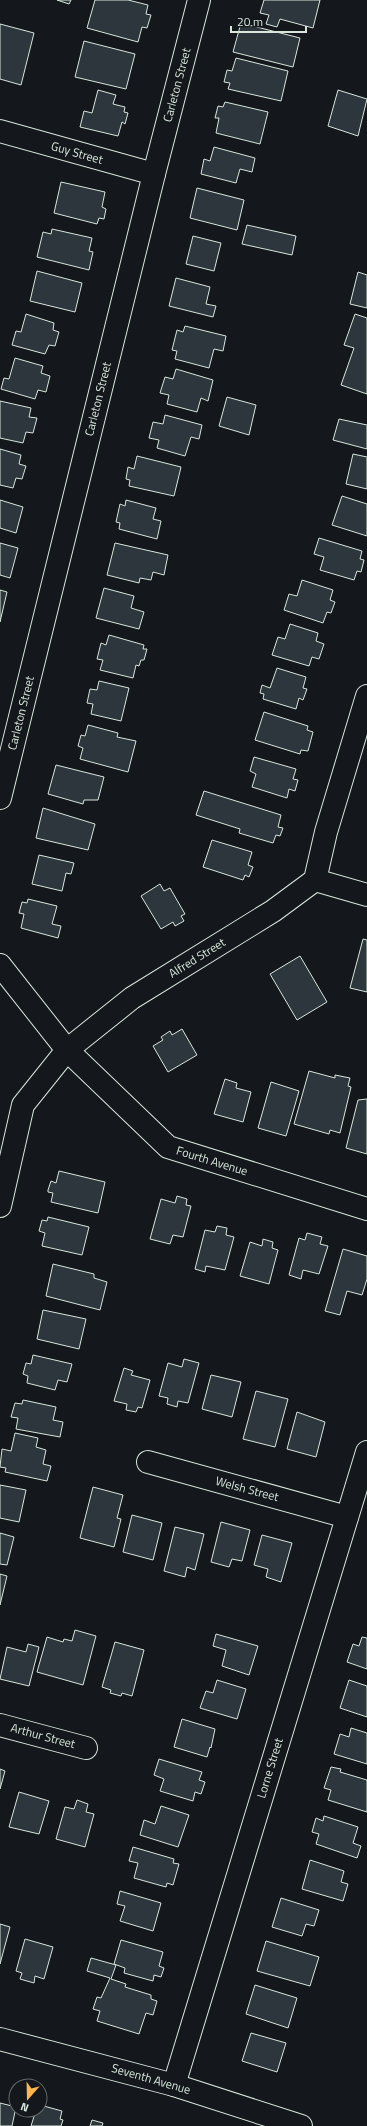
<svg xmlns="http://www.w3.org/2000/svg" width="367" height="2126" viewBox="0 0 367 2126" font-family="'Titillium Web',sans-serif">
	<rect width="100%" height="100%" fill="#14181c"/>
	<g fill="#2c363c" stroke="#d8e6dc">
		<path d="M57,0H71L69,4Z"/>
		<path d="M95,0H128L148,5L146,14L151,15L147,28L142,27L138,42L87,28Z"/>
		<path d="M264,0H320L313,28L280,19L277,27L266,24L269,15L260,13Z"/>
		<path d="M241,23L300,38L293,67L233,52Z"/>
		<path d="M0,24L34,33L21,85L0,79Z"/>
		<path d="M84,41L135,54L126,89L75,77Z"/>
		<path d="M236,58L288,71L281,101L228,89L230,83L224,82L227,70L232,71Z"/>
		<path d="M98,90L116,95L113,104L125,107L124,112L128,113L125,124L122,122L118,136L80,127L84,111L92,113Z"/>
		<path d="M338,90L367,99L358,136L328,126Z"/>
		<path d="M225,102L268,112L260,144L216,133L219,118H215L218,106L223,107Z"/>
		<path d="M214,147L255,158L252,172L240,169L236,183L201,174L204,159L210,161Z"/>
		<path d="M61,182L105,192L102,207L106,209L104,219L99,218L97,224L54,213Z"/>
		<path d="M197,188L244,200L237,230L190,218Z"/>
		<path d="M247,225L296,236L292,255L242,244Z"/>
		<path d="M52,229L92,238L89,251L93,252L89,270L37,257L43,232L51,234Z"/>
		<path d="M193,236L221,243L214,271L186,264Z"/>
		<path d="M37,271L82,283L75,312L30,301Z"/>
		<path d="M358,272L367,275V308L350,304Z"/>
		<path d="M176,278L210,287L206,304L216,306L213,317L169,306Z"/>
		<path d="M26,314L54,323L53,330L59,332L55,346L49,345L45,354L12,345L16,331L21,332Z"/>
		<path d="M355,314L367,318V394L341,385L354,348L344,345Z"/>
		<path d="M185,326L226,336L223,351L214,349L209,368L175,359L177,351L172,350L177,330L183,332Z"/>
		<path d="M15,358L43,366L41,373L50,376L46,392L38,390L35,399L1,389L4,378L9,379Z"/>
		<path d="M176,369L213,380L208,401L201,398L197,412L167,404L169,395L160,393L165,377L173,379Z"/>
		<path d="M227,397L256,405L249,435L219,426Z"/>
		<path d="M0,401L31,408L29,417L37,418L33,433L26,432L23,443L0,438Z"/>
		<path d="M165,415L202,425L199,439L191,437L185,456L157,448L159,440L149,438L153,422L163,424Z"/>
		<path d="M339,419L367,425V449L333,440Z"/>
		<path d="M0,449L21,455L19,464L26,466L22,479L16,478L13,488L0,485Z"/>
		<path d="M353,454L367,457V489L346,484Z"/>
		<path d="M137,456L181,467L174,496L129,486L130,480L126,479L128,467L134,469Z"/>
		<path d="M342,496L367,504V536L332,525Z"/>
		<path d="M0,500L23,507L16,533L0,528Z"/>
		<path d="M126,500L156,508L153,519L161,521L157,539L119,529L120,523L116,522L120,504L125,506Z"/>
		<path d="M319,538L362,551L360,559L364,560L361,572L357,571L354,580L320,570L324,557L314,554Z"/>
		<path d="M0,543L18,548L10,578L0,575Z"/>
		<path d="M115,543L168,555L164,575L153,572L151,580L140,578L139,583L107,575Z"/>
		<path d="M302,580L333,590L330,600L335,602L331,613L327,612L323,623L284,610L289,594L297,596Z"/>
		<path d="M104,588L134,596L131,608L144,612L139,629L96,618Z"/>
		<path d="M0,590L7,592L0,622Z"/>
		<path d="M290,624L318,633L316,641L324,644L319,659L312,657L309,666L272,655L278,637L285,639Z"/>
		<path d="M109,635L144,645L143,649H147L144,660H141L139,666L136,665L133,678L100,670L103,660L97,659L101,643L106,645Z"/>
		<path d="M277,668L306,677L303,688L307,689L303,700L299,698L296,709L263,699L264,694L260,693L262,685L270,688Z"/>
		<path d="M99,681L129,688L121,721L91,714L93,704L87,703L90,689L97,690Z"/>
		<path d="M264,712L308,726L307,730L313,732L308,751L301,750L300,754L255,740Z"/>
		<path d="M88,725L118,733L117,737L136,741L128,772L80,759L83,748L78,746L81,735L85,736Z"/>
		<path d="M254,757L296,769L293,779L298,780L295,791L289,789L287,798L252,787L256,774L250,771Z"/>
		<path d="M56,765L104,777L98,800H84L83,804L48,794Z"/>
		<path d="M204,791L281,815L278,827L283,828L280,836L276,835L273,843L239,833L240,829L196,815Z"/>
		<path d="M43,808L95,824L88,850L36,838Z"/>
		<path d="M212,840L252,852L248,865L253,867L249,877L245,875L243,880L203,867Z"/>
		<path d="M39,855L74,863L71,874L66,873L62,891L32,884Z"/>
		<path d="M160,884L164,891L170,888L185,914L181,916L184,921L175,926L173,922L161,929L141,896Z"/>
		<path d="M28,899L57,906L52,924L61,926L58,938L21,928L24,914L19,913L22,902L27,903Z"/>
		<path d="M363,939L367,940V992L350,988Z"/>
		<path d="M300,956L327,1002L297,1020L270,974Z"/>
		<path d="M182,1029L197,1055L168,1072L153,1046L163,1040L161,1037L170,1031L172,1035Z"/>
		<path d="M309,1071L335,1078V1075L350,1078L348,1086L351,1087L340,1133L330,1130L329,1134L294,1124Z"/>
		<path d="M225,1079L237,1083L236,1088L251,1092L243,1122L214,1114Z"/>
		<path d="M271,1082L299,1091L286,1136L258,1128Z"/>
		<path d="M367,1099V1154L346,1148L358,1100Z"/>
		<path d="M59,1171L105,1182L98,1213L51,1202L53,1193L48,1192V1190L51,1181L56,1183Z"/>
		<path d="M177,1196L187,1199L186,1205L191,1206L183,1237L173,1235L170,1244L150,1239L161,1199L175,1203Z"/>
		<path d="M48,1217L89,1227L82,1255L42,1246L45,1233L39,1231L42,1220L47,1221Z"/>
		<path d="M217,1226L227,1228L226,1235L234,1237L225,1270L206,1266L205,1272L195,1269L205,1230L215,1232Z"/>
		<path d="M307,1233L322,1237L320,1244L328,1246L319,1274L303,1270L301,1279L289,1275L299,1238L305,1240Z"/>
		<path d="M263,1239L273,1242L272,1248L278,1250L269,1284L240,1276L250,1242L262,1246Z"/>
		<path d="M343,1249L367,1256V1279L362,1295L347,1291L340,1315L325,1311Z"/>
		<path d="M53,1264L94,1274V1278L107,1282L100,1310L46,1296Z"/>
		<path d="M43,1310L86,1319L79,1349L37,1339Z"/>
		<path d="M33,1355L72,1364L67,1382L58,1380L55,1390L27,1383L28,1376L23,1374L26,1363L31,1364Z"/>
		<path d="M184,1359L199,1363L188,1403L178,1401L177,1407L167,1404L168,1398L159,1396L168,1363L182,1367Z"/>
		<path d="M124,1368L133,1371L131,1375L150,1380L142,1408L138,1407L136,1412L126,1410L127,1404L114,1401Z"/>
		<path d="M211,1375L241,1382L232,1417L202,1409Z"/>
		<path d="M256,1391L288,1399L275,1447L243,1439Z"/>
		<path d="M23,1400L56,1407L53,1420L63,1422L60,1437L16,1429L18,1418L11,1417L15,1403L22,1404Z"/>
		<path d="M297,1412L325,1422L316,1457L287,1449Z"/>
		<path d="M15,1433L38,1438L36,1447L46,1450L43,1464L51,1466L47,1481L5,1472L6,1468L0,1467L2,1449L11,1451Z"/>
		<path d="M0,1485L26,1490L19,1522L0,1518Z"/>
		<path d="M93,1487L123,1495L117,1518L121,1519L114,1547L80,1538Z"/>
		<path d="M132,1515L162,1523L153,1560L123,1552Z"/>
		<path d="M221,1522L250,1530L242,1561L232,1559L229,1567L211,1562Z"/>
		<path d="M175,1527L204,1534L195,1570L187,1567L185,1577L164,1571Z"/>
		<path d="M0,1533L14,1537L7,1565L0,1564Z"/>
		<path d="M262,1535L292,1543L281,1582L266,1577L268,1569L254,1565Z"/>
		<path d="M0,1574L7,1576L0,1605Z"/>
		<path d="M75,1630L96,1636L83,1685L37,1672L47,1637L63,1642L64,1639L72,1641Z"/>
		<path d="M216,1634L258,1646L249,1675L222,1666L226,1650L213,1646Z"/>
		<path d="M362,1637L367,1638V1669L347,1662L353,1644L359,1646Z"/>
		<path d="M115,1642L144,1650L132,1696L122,1693L121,1696L110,1693L111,1690L102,1687Z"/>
		<path d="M28,1644L39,1647L29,1686L0,1679L7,1647L26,1652Z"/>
		<path d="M217,1680L246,1689L237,1719L200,1708L206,1691L213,1693Z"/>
		<path d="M349,1680L367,1686V1717L340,1708Z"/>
		<path d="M182,1719L215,1729L211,1748L210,1747L207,1757L174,1747Z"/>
		<path d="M351,1728L367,1733V1764L334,1754L340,1734L349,1737Z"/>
		<path d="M159,1759L202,1772L199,1780L205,1782L201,1794L195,1792L193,1801L160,1791L164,1779L154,1775Z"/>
		<path d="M331,1767L341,1769L340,1772L367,1780V1812L328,1800L331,1790L324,1788Z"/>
		<path d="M0,1769L5,1771L0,1789Z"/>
		<path d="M19,1792L49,1801L39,1834L9,1827Z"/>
		<path d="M77,1800L88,1804L86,1812L94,1814L85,1847L56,1839L65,1807L74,1809Z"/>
		<path d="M161,1806L189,1815L178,1847L140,1835L144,1820L155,1824Z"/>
		<path d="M324,1816L358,1827L353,1843L361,1846L357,1858L316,1844L319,1834L312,1832L316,1818L323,1821Z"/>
		<path d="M133,1847L174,1859L173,1863L179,1864L173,1885L167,1883L166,1887L134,1878L138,1863L129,1861Z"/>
		<path d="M310,1860L344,1871L341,1882L348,1884L343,1901L302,1889Z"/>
		<path d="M120,1891L161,1903L153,1931L120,1921L125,1906L117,1904Z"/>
		<path d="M281,1898L319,1910L314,1926L306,1924L302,1936L272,1927Z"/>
		<path d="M0,1924L10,1927L0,1964Z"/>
		<path d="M25,1939L53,1947L44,1979L35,1976L34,1983L20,1979L22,1973L16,1971Z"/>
		<path d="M121,1940L163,1952L159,1966L164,1968L161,1977L154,1975L153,1981L124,1973L125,1968L114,1964Z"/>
		<path d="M266,1941L319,1957L310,1986L257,1971Z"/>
		<path d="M91,1958L116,1965L111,1979L126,1984L125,1987L151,1995V1999L157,2001L153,2015L146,2013L139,2034L97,2021L100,2011L93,2009L97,1997L101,1998L110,1978L87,1971Z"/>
		<path d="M255,1985L297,1998L288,2028L246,2014Z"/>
		<path d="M251,2033L286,2043L277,2072L242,2061Z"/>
		<path d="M0,2103L16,2107L12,2126H0Z"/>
		<path d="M40,2105L62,2111L60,2119L63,2120L61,2126H31L36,2110H40Z"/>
		<path d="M92,2120L103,2123L102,2126H90Z"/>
	</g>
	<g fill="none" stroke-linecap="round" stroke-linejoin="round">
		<g stroke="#d8e6dc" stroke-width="24">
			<g id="minor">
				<path d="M0,131L154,174"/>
				<path d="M0,798L154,174L199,0"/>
				<path d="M315,880L367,895"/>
				<path d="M0,965L67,1050L168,1147L367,1209"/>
				<path d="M0,1206L23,1105L67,1050L132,998L273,911L315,880L326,832L367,696"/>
				<path d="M148,1462L347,1517"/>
				<path d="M0,1725L86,1748"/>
				<path d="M0,2039L174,2085L301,2126"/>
				<path d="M174,2085L367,1452"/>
			</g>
		</g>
		<use href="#minor" stroke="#14181c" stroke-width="22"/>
	</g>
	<g text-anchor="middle" stroke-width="3" stroke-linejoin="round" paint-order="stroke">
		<g font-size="12" fill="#d8e6dc" stroke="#14181c">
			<text transform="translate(177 85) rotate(-75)" y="4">Carleton Street</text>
			<text transform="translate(77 153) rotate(16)" y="4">Guy Street</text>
			<text transform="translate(98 399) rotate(-76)" y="4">Carleton Street</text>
			<text transform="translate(21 713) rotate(-76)" y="4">Carleton Street</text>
			<text transform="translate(197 958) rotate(-32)" y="4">Alfred Street</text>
			<text transform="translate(212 1161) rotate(17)" y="4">Fourth Avenue</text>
			<text transform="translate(247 1489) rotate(15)" y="4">Welsh Street</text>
			<text transform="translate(43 1736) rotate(15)" y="4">Arthur Street</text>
			<text transform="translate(270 1768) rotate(-73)" y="4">Lorne Street</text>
			<text transform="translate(151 2079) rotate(16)" y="4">Seventh Avenue</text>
		</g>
	</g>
	<g transform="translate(28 2098) rotate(200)"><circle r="19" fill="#14181c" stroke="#626a69"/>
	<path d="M0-3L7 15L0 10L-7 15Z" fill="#ffb74d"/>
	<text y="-6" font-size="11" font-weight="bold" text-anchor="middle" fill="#d8e6dc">N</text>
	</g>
	<path d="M231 26v6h75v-6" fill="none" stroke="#d8e6dc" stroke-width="2"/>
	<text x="237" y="26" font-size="12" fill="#d8e6dc" stroke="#14181c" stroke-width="3" paint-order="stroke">20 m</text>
</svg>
